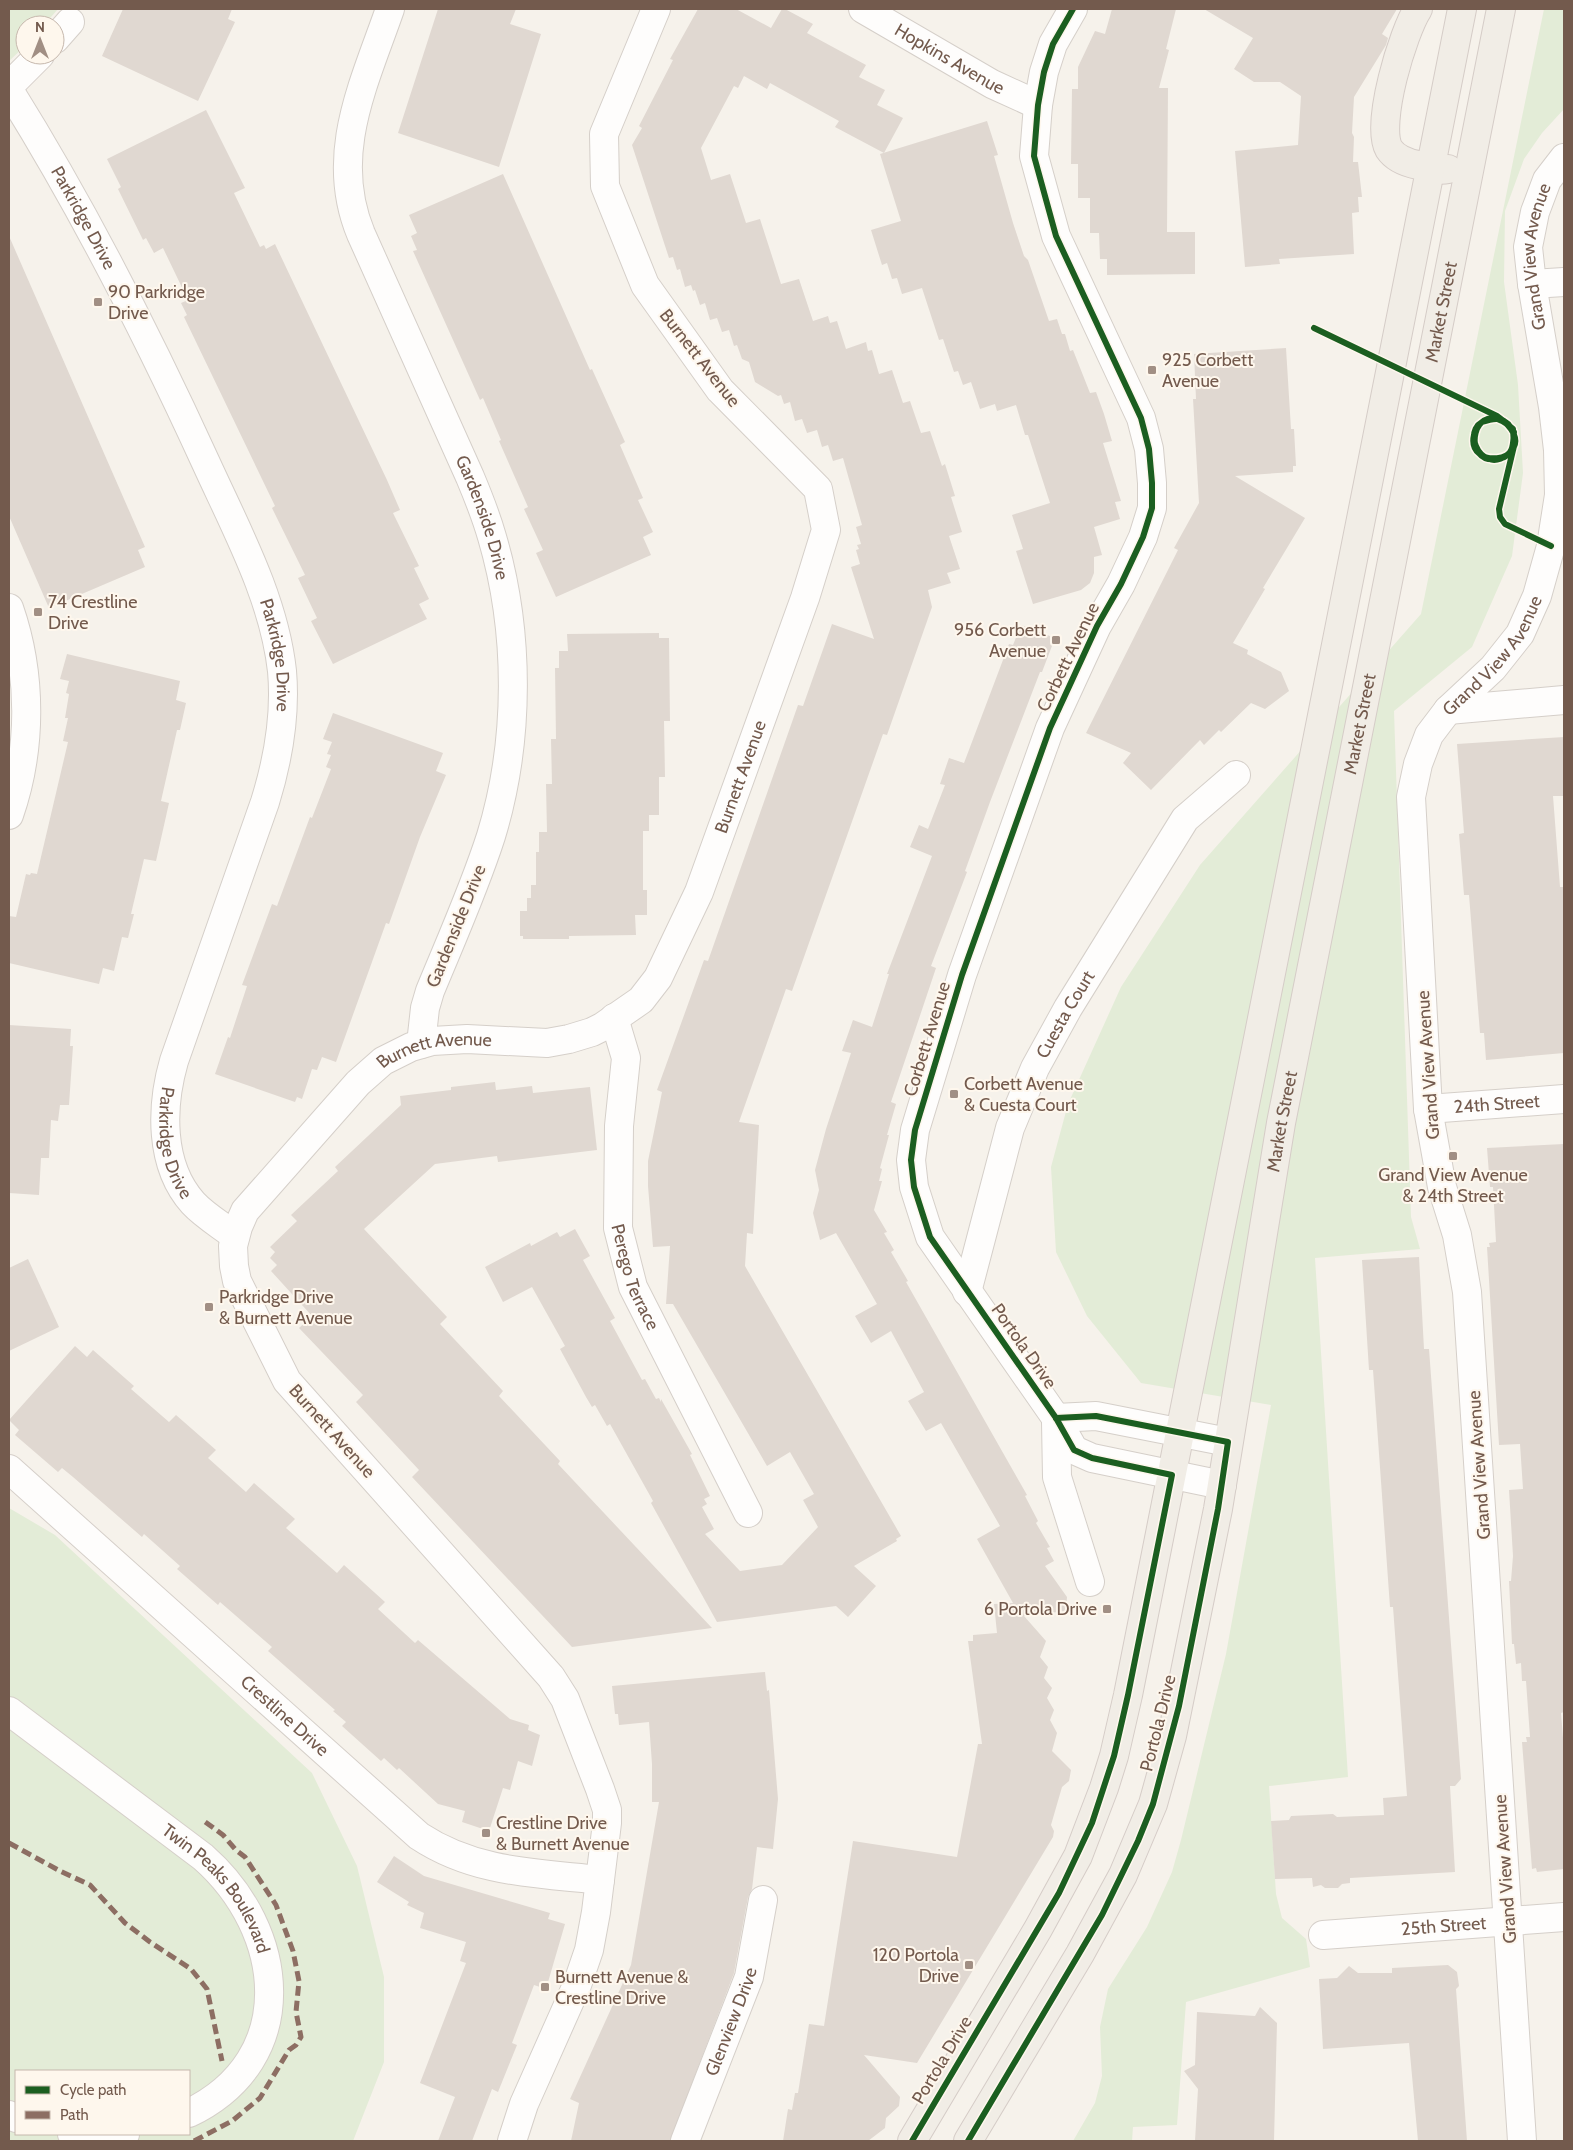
<svg xmlns="http://www.w3.org/2000/svg" width="1573" height="2150" viewBox="0 0 1573 2150" font-family="Cabin,sans-serif">
	<rect width="100%" height="100%" fill="#f6f2eb"/>
	<g fill="#e3ecd7" fill-rule="evenodd">
		<path d="M9,9H58L44,25H25V46L9,61Z"/>
		<path d="M1544,9H1564V109L1542,133L1524,159L1505,211L1504,282L1518,385L1523,473L1512,556L1472,647L1394,711L1411,1217L1420,1249L1315,1258L1348,1777L1269,1786L1276,1894L1282,1918L1306,1939L1310,1967L1186,2002L1177,2125L1133,2127L1132,2141H1073L1095,2103L1102,2076L1100,2027L1108,1989L1147,1927L1172,1872L1181,1840L1226,1654L1271,1405L1141,1383L1087,1316L1056,1252L1051,1167L1068,1104L1121,987L1200,865L1421,614Z"/>
		<path d="M9,1508L55,1535L312,1773L357,1866L384,1977V2062L353,2141H9ZM16,2071H189V2134H16Z"/>
	</g>
	<g fill="#e0d8d1">
		<path d="M123,9H232L228,19L235,22L198,101L102,56Z"/>
		<path d="M438,9H516L510,24L541,34L499,167L398,133Z"/>
		<path d="M698,9H736L771,28L782,9H785L813,24L807,33L866,65L859,77L885,90L877,105L903,118L884,153L835,127L839,121L770,83L767,89L744,76L738,88L734,86L701,148L711,180L730,174L746,223L760,219L781,284L799,279L813,321L828,316L830,323L837,321L846,349L866,342L868,351L872,350L879,374L892,370L903,403L910,401L921,433L930,431L942,466L945,464L955,496L951,497L962,532L949,536L960,569L947,573L951,583L928,590L932,607L887,735L883,734L792,991L786,989L739,1122L759,1125L753,1234L747,1233L745,1266L901,1536L896,1539L897,1541L854,1566L876,1586L848,1617L836,1606L717,1622L651,1503L653,1501L610,1424L607,1426L595,1405L592,1407L586,1397L560,1349L565,1346L532,1287L503,1302L485,1267L530,1243L531,1246L557,1232L560,1237L575,1229L590,1256L583,1260L615,1318L610,1321L642,1380L645,1379L656,1399L659,1398L661,1402V1399L692,1454L690,1455L710,1496L704,1499L707,1504L702,1507L714,1529L705,1534L740,1571L782,1565L818,1527L803,1500L814,1494L790,1452L767,1466L673,1304H666L670,1246L653,1247L648,1186V1161L662,1092L657,1090L704,960L708,961L798,705L803,706L832,624L874,639L851,567L860,564L856,550L859,549L857,545L861,544L856,527L862,525L843,458L833,461L828,445L822,447L817,430L807,433L802,419L795,421L790,402L784,404L781,395L778,396L755,382L749,362L742,359L737,345L734,346L729,330L722,332L717,318L710,320L705,303L700,305L695,290L693,291L691,285L685,287L680,269L677,270L673,257L669,258L632,145L642,128L639,126L673,60L670,59Z"/>
		<path d="M1112,9H1176L1166,49L1169,50L1159,88H1168L1167,232H1195V274L1107,275V259H1100L1099,233H1090V198H1078V164H1071L1072,89H1078V67L1095,31L1105,34Z"/>
		<path d="M1204,9H1397L1382,34L1388,38L1386,45L1354,97L1352,133L1354,137L1353,162H1358L1362,197H1358L1359,212L1352,213L1354,254L1279,259L1280,264L1245,267L1235,151L1298,145L1301,96L1280,82H1254L1234,69L1253,38Z"/>
		<path d="M206,110L245,188L234,193L260,247L264,245L266,249L275,244L387,480L400,510L393,513L419,566L414,568L429,599L419,604L427,619L333,664L311,621L317,618L298,578L305,575L272,508L275,506L184,317L187,315L181,303L188,300L163,248L154,253L146,238L143,240L118,189L121,187L107,159Z"/>
		<path d="M987,121L998,155L994,156L1013,223L1024,256L1028,260L1049,321L1057,319L1062,334H1065L1070,351L1073,350L1090,393L1096,392L1104,414L1112,441L1103,443L1121,501L1115,502L1120,519L1094,527L1102,555L1094,557V573L1090,583L1081,590L1033,604L1016,551L1023,549L1012,515L1050,503L1028,435H1025L1016,405L997,411L995,404L980,409L971,382L963,385L958,371L954,372L943,339L939,340L922,288L902,294L897,278L892,279L887,263L882,265L871,230L901,221L880,154Z"/>
		<path d="M503,174L590,370L592,369L625,442L620,445L643,498L638,500L653,532L643,537L651,555L556,597L536,553L543,550L524,509L528,507L499,441L501,440L483,398L480,400L413,251L417,250L411,236L417,233L409,215Z"/>
		<path d="M9,236L145,547L138,550L145,567L49,608L9,516Z"/>
		<path d="M1286,348L1291,429H1294L1296,466H1293V472L1235,476L1305,518L1263,588L1265,589L1233,643L1248,650L1247,654L1281,672L1289,691L1265,709L1251,703L1221,732L1219,730L1204,745L1200,740L1151,790L1123,763L1131,753L1086,733L1178,550L1174,548L1199,503L1193,399H1196L1194,354Z"/>
		<path d="M1021,625L1055,638L1042,672H1040L990,802L965,871L967,872L931,966L936,968L891,1102L896,1104L887,1135H889L880,1168L882,1169L879,1181H882L874,1210L887,1232L884,1233L894,1250L891,1252L908,1281L906,1282L1027,1495L1025,1496L1038,1521L1036,1523L1050,1547L1047,1548L1054,1561L1045,1566L1067,1597L1066,1611L1024,1616L1046,1641L1040,1657L1048,1667L1044,1678L1052,1688L1047,1698L1054,1710L1050,1720L1057,1733L1052,1751L1071,1770L1069,1781L1062,1787L1051,1825L1054,1831L1053,1837L917,2063L864,2055L900,2097L899,2106L886,2118L885,2128L868,2141H783L788,2109L792,2110L795,2093H798L809,2024L824,2026L853,1841L957,1857L978,1744H982L968,1641H973V1635L997,1633L994,1604L1013,1603L977,1539L1000,1526L941,1423L926,1431L908,1401L924,1392L891,1331L871,1343L855,1316L877,1304L836,1233L820,1240L813,1213L819,1190L815,1170L826,1129L851,1053L842,1051L853,1020L872,1027L889,974H887L932,856L910,847L919,825L928,829L945,785L940,784L949,758L964,763L1009,644L1013,645Z"/>
		<path d="M659,633V638H669L670,721H664L665,777H659V815H649V831H643V890H647V915H635L636,935L569,936V939H523V936H520V911H527V898H531V885H536V852H539V832H547L546,784H552L551,739H556L555,668H559V651H568L567,634Z"/>
		<path d="M67,654L180,681L176,700L186,703L180,730H177L161,801L169,803L156,861L144,859L131,914H134L128,938L122,937L114,971L103,968L99,984L9,963V916L16,917L26,874L30,875L31,873L37,874L68,742L63,741L68,718H65L69,694L66,693L69,681L60,679Z"/>
		<path d="M333,713L443,753L436,771L446,775L420,837L389,924L386,923L336,1062L322,1057L317,1070L312,1069L302,1099L297,1097L295,1102L215,1074L228,1037L230,1038L247,986L242,985L272,904L277,906L310,817L312,818L331,769L326,767L331,755L327,754L332,742L323,739Z"/>
		<path d="M1564,737V796H1553L1560,887H1564V1053L1486,1060L1484,1033H1480L1469,895H1464L1459,834L1464,833L1457,744Z"/>
		<path d="M9,1025L71,1029L70,1046H73L69,1105H60L58,1121L51,1120L49,1158H41L39,1195L9,1193Z"/>
		<path d="M495,1082L496,1090L532,1086L533,1093L590,1087L597,1150L498,1162L497,1156L435,1164L364,1229L447,1317L440,1324L503,1391L499,1396L560,1461L558,1464L712,1628L572,1647L412,1477L419,1470L356,1402L363,1395L299,1328L312,1316L271,1271L277,1265L270,1258L275,1252L270,1247L297,1221L291,1215L338,1171L335,1167L401,1105L400,1096L451,1090V1087Z"/>
		<path d="M1564,1144V1712L1561,1713L1564,1750V1869L1537,1872L1536,1868L1532,1869L1522,1742H1527L1526,1737H1530L1526,1681H1522L1521,1663L1516,1664L1514,1644H1512L1509,1581H1511L1513,1556L1509,1490L1523,1489L1520,1444L1499,1445L1487,1247H1490L1489,1243L1496,1242L1493,1187H1490L1487,1148Z"/>
		<path d="M1419,1257L1424,1349H1429L1461,1779L1455,1786H1450L1455,1872L1350,1878V1883L1342,1884L1338,1888H1325L1321,1885L1313,1887L1312,1878L1275,1879L1271,1821L1289,1820L1291,1816L1333,1814L1337,1817L1384,1815L1383,1798L1407,1796L1393,1607H1390L1373,1370H1369L1362,1260Z"/>
		<path d="M28,1259L59,1327L9,1351V1268Z"/>
		<path d="M75,1346L87,1357L93,1350L134,1386L131,1389L169,1422L176,1415L216,1450L208,1458L246,1492L254,1483L295,1519L286,1528L337,1573L344,1565L385,1602L378,1609L415,1643L418,1640L510,1719L529,1725L528,1730L540,1735L532,1766L518,1761L510,1790L503,1788L489,1831L462,1822L465,1811L438,1804L399,1768L397,1770L384,1758L381,1761L342,1726L346,1722L333,1711L335,1710L268,1651L272,1647L220,1602L218,1605L177,1569L180,1566L144,1534L142,1537L73,1477L62,1468L58,1472L15,1435L19,1430L9,1420Z"/>
		<path d="M765,1672L767,1691L769,1690L778,1799L773,1849L757,1847L752,1889L748,1897L734,1973L670,2141H571L579,2103L570,2099L631,1965L659,1802H652V1764L649,1722L619,1725L618,1714H615L612,1686Z"/>
		<path d="M394,1856L424,1876L550,1913L548,1919L565,1924L546,1989L534,1985L512,2043L517,2045L498,2092L492,2089L472,2141H438L455,2097L420,2083L466,1963L460,1961L466,1942L420,1928L424,1913L407,1905L409,1902L377,1882Z"/>
		<path d="M1448,1965L1457,1972L1459,1986L1456,1989L1467,2141H1418L1409,2043L1323,2049L1319,1979L1337,1978L1349,1966L1358,1973H1392V1968Z"/>
		<path d="M1260,2007L1277,2023L1274,2141H1195L1198,2089L1184,2071L1195,2065L1197,2012L1255,2016Z"/>
	</g>
	<g fill="none" stroke-linecap="round" stroke-linejoin="round">
		<g stroke="#d5cfc9" stroke-width="30">
			<g id="minor">
				<path id="s1" d="M390,9C364,84 328,155 361,234L470,477C478,496 486,516 492,537C520,632 520,741 491,836C474,889 451,940 430,991L425,1008L421,1044"/>
				<path id="s2" d="M863,9L992,84L1038,105"/>
				<path d="M1073,9L1053,44L1044,72L1038,105L1034,156L1056,236L1141,418L1149,449L1152,483V508L1143,537L1121,584L1097,626L1050,728L962,975L915,1130L911,1160L914,1187L930,1237L1056,1418L1074,1450L1092,1458L1222,1485"/>
				<path d="M55,39L70,22"/>
				<path d="M9,86L40,55"/>
				<path id="s3" d="M9,90C84,210 147,334 206,463C236,529 274,598 282,671C286,716 278,760 265,802L174,1061C161,1106 159,1165 193,1203C205,1216 221,1225 235,1236"/>
				<path d="M1532,284L1564,282"/>
				<path d="M9,608C32,674 32,749 9,815"/>
				<path d="M1448,710L1564,700"/>
				<path id="s4" d="M614,1018L626,1058L619,1126L618,1228L633,1287L748,1513"/>
				<path id="s5" d="M1428,1109L1564,1099"/>
				<path id="s6" d="M967,1292L1010,1128L1035,1068L1068,1008L1185,819L1236,775"/>
				<path d="M1056,1418L1096,1416L1228,1442"/>
				<path d="M1056,1422L1057,1477L1090,1582"/>
				<path id="s7" d="M9,1469L419,1836C475,1873 536,1873 600,1880"/>
				<path id="s8" d="M9,1711L203,1857C286,1930 301,2059 189,2113"/>
				<path id="s9" d="M1323,1935L1564,1917"/>
				<path d="M9,2115L16,2118"/>
				<path d="M72,2134L103,2136L125,2134"/>
				<path id="s10" d="M512,2141L524,2104L577,1985L589,1950L596,1912L607,1823V1810L600,1789L565,1699L551,1677L287,1381L237,1281L234,1266L233,1246L238,1227L245,1211L358,1083L383,1061L411,1047L432,1041L467,1039L547,1043L569,1039L592,1032L602,1027L641,1000L658,978L699,892L805,598L826,530L818,489L720,390L645,285L605,186L604,134L656,9"/>
				<path id="s11" d="M685,2141L749,1977L763,1900"/>
				<path id="s12" d="M1522,2141L1467,1292L1457,1235L1442,1187L1428,1109L1411,797L1418,764L1429,735L1448,710L1493,668L1520,634L1537,596L1551,546L1559,495L1558,450L1553,407L1532,284L1528,247L1535,212L1547,180L1564,158"/>
			</g>
		</g>
		<g stroke="#d5ccc7" stroke-width="30">
			<g id="major">
				<path d="M1418,9C1403,32 1375,124 1389,149C1395,158 1408,163 1418,165C1428,168 1438,171 1448,169"/>
				<path d="M912,2141L1038,1929L1078,1856L1104,1788L1114,1756L1128,1695L1462,9"/>
				<path id="s13" d="M968,2141L1080,1954L1123,1875L1153,1804L1172,1736L1218,1509L1281,1123L1501,9"/>
			</g>
		</g>
		<use href="#minor" stroke="#fefdfc" stroke-width="28"/>
		<use href="#major" stroke="#f1ede6" stroke-width="28"/>
		<g stroke="#8d6e63" stroke-width="5" stroke-dasharray="10 5" stroke-linecap="butt">
			<path d="M9,1843L60,1871L90,1885L125,1923L150,1942L191,1969L207,1989L222,2061"/>
			<path d="M194,2141L232,2121L260,2098L289,2050L296,2045L301,2037L296,2012L299,1981L293,1951L276,1905L245,1857L236,1850L223,1835L204,1821"/>
		</g>
		<g stroke="#fef7ed" stroke-width="9">
			<g id="cycleway">
				<path d="M1314,328L1497,416C1510,425 1525,441 1507,455C1479,476 1457,422 1492,419C1500,418 1507,421 1511,428C1531,465 1466,469 1474,435C1474,431 1479,425 1482,422C1499,416 1503,418 1514,432C1513,443 1514,455 1501,458C1458,470 1472,390 1513,429L1514,446L1499,509L1500,517L1505,524L1551,546"/>
				<path d="M912,2141L1059,1893L1092,1823L1114,1756L1128,1695L1172,1475L1092,1458L1074,1450L1056,1418L930,1237L914,1187L911,1160L915,1130L962,975L1050,728L1097,626L1121,584L1143,537L1152,508V483L1149,449L1141,418L1056,236L1034,156L1038,105L1044,72L1053,44L1073,9"/>
				<path d="M968,2141L1102,1915L1138,1841L1153,1804L1179,1706L1218,1509L1228,1442L1096,1416L1056,1418"/>
			</g>
		</g>
		<use href="#cycleway" stroke="#1b5e20" stroke-width="6"/>
	</g>
	<g fill="#a18f84" stroke="#fef7ed" stroke-width="2">
		<rect x="93" y="297" width="10" height="10" rx="2.5"/>
		<rect x="1147" y="365" width="10" height="10" rx="2.5"/>
		<rect x="33" y="607" width="10" height="10" rx="2.5"/>
		<rect x="1051" y="635" width="10" height="10" rx="2.5"/>
		<rect x="949" y="1089" width="10" height="10" rx="2.5"/>
		<rect x="1448" y="1151" width="10" height="10" rx="2.5"/>
		<rect x="204" y="1302" width="10" height="10" rx="2.5"/>
		<rect x="1102" y="1604" width="10" height="10" rx="2.5"/>
		<rect x="481" y="1828" width="10" height="10" rx="2.5"/>
		<rect x="964" y="1960" width="10" height="10" rx="2.5"/>
		<rect x="540" y="1982" width="10" height="10" rx="2.5"/>
	</g>
	<g text-anchor="middle" stroke-width="4" stroke-linejoin="round" paint-order="stroke">
		<g font-size="18" fill="#735a4d" stroke="#fef7ed">
			<text dy="6" stroke="none"><textPath href="#s2" startOffset="100">Hopkins Avenue</textPath></text>
			<text dy="6" stroke="none"><textPath href="#s3" startOffset="148">Parkridge Drive</textPath></text>
			<text dy="6" stroke="none"><textPath href="#s12" startOffset="1938">Grand View Avenue</textPath></text>
			<text dy="6" stroke="none"><textPath href="#s13" startOffset="1905">Market Street</textPath></text>
			<text transform="translate(700 358) rotate(52)" y="6">Burnett Avenue</text>
			<text dy="6" stroke="none"><textPath href="#s1" startOffset="542">Gardenside Drive</textPath></text>
			<text dy="6" stroke="none"><textPath href="#s3" startOffset="628">Parkridge Drive</textPath></text>
			<text dy="6" stroke="none"><textPath href="#s12" startOffset="1518">Grand View Avenue</textPath></text>
			<text transform="translate(1068 657) rotate(-64)" y="6">Corbett Avenue</text>
			<text dy="6" stroke="none"><textPath href="#s13" startOffset="1485">Market Street</textPath></text>
			<text dy="6" stroke="none"><textPath href="#s10" startOffset="1796">Burnett Avenue</textPath></text>
			<text transform="translate(456 926) rotate(-68)" y="6">Gardenside Drive</text>
			<text dy="6" stroke="none"><textPath href="#s6" startOffset="296">Cuesta Court</textPath></text>
			<text transform="translate(927 1039) rotate(-73)" y="6">Corbett Avenue</text>
			<text dy="6" stroke="none"><textPath href="#s10" startOffset="1331">Burnett Avenue</textPath></text>
			<text transform="translate(1428 1065) rotate(-94)" y="6">Grand View Avenue</text>
			<text dy="6" stroke="none"><textPath href="#s5" startOffset="69">24th Street</textPath></text>
			<text dy="6" stroke="none"><textPath href="#s13" startOffset="1080">Market Street</textPath></text>
			<text dy="6" stroke="none"><textPath href="#s3" startOffset="1136">Parkridge Drive</textPath></text>
			<text dy="6" stroke="none"><textPath href="#s4" startOffset="264">Perego Terrace</textPath></text>
			<text transform="translate(1024 1346) rotate(55)" y="6">Portola Drive</text>
			<text transform="translate(332 1431) rotate(48)" y="6">Burnett Avenue</text>
			<text transform="translate(1479 1465) rotate(-94)" y="6">Grand View Avenue</text>
			<text dy="6" stroke="none"><textPath href="#s7" startOffset="370">Crestline Drive</textPath></text>
			<text transform="translate(1158 1723) rotate(-76)" y="6">Portola Drive</text>
			<text transform="translate(1505 1869) rotate(-94)" y="6">Grand View Avenue</text>
			<text dy="6" stroke="none"><textPath href="#s8" startOffset="276">Twin Peaks Boulevard</textPath></text>
			<text dy="6" stroke="none"><textPath href="#s9" startOffset="121">25th Street</textPath></text>
			<text dy="6" stroke="none"><textPath href="#s11" startOffset="128">Glenview Drive</textPath></text>
			<text transform="translate(942 2060) rotate(-59)" y="6">Portola Drive</text>
		</g>
		<g font-size="18" fill="#735a4d" stroke="#fef7ed" text-anchor="start">
			<text x="108" y="298">90 Parkridge<tspan x="108" dy="21">Drive</tspan></text>
			<text x="1162" y="366">925 Corbett<tspan x="1162" dy="21">Avenue</tspan></text>
			<text x="48" y="608">74 Crestline<tspan x="48" dy="21">Drive</tspan></text>
			<text x="1046" y="636" text-anchor="end">956 Corbett<tspan x="1046" dy="21">Avenue</tspan></text>
			<text x="964" y="1090">Corbett Avenue<tspan x="964" dy="21">&amp; Cuesta Court</tspan></text>
			<text x="1453" y="1181" text-anchor="middle">Grand View Avenue<tspan x="1453" dy="21">&amp; 24th Street</tspan></text>
			<text x="219" y="1303">Parkridge Drive<tspan x="219" dy="21">&amp; Burnett Avenue</tspan></text>
			<text x="1097" y="1615" text-anchor="end">6 Portola Drive</text>
			<text x="496" y="1829">Crestline Drive<tspan x="496" dy="21">&amp; Burnett Avenue</tspan></text>
			<text x="959" y="1961" text-anchor="end">120 Portola<tspan x="959" dy="21">Drive</tspan></text>
			<text x="555" y="1983">Burnett Avenue &amp;<tspan x="555" dy="21">Crestline Drive</tspan></text>
		</g>
	</g>
	<rect width="1573" height="2150" fill="none" stroke="#735a4d" stroke-width="20"/>
	<rect x="15" y="2070" width="175" height="65" fill="#fef7ed" stroke="#c6b8ad"/>
	<rect x="25" y="2086" width="25" height="8" fill="#1b5e20" stroke="#c6b8ad"/>
	<text x="60" y="2095" font-size="15" fill="#735a4d">Cycle path</text>
	<rect x="25" y="2111" width="25" height="8" fill="#8d6e63" stroke="#c6b8ad"/>
	<text x="60" y="2120" font-size="15" fill="#735a4d">Path</text>
	<g transform="translate(40 40)"><circle r="24" fill="#fef7ed" stroke="#c6b8ad"/>
	<path d="M0-4L9 19L0 12L-9 19Z" fill="#a18f84"/>
	<text y="-8" font-size="14" font-weight="bold" text-anchor="middle" fill="#735a4d">N</text>
	</g>
</svg>
